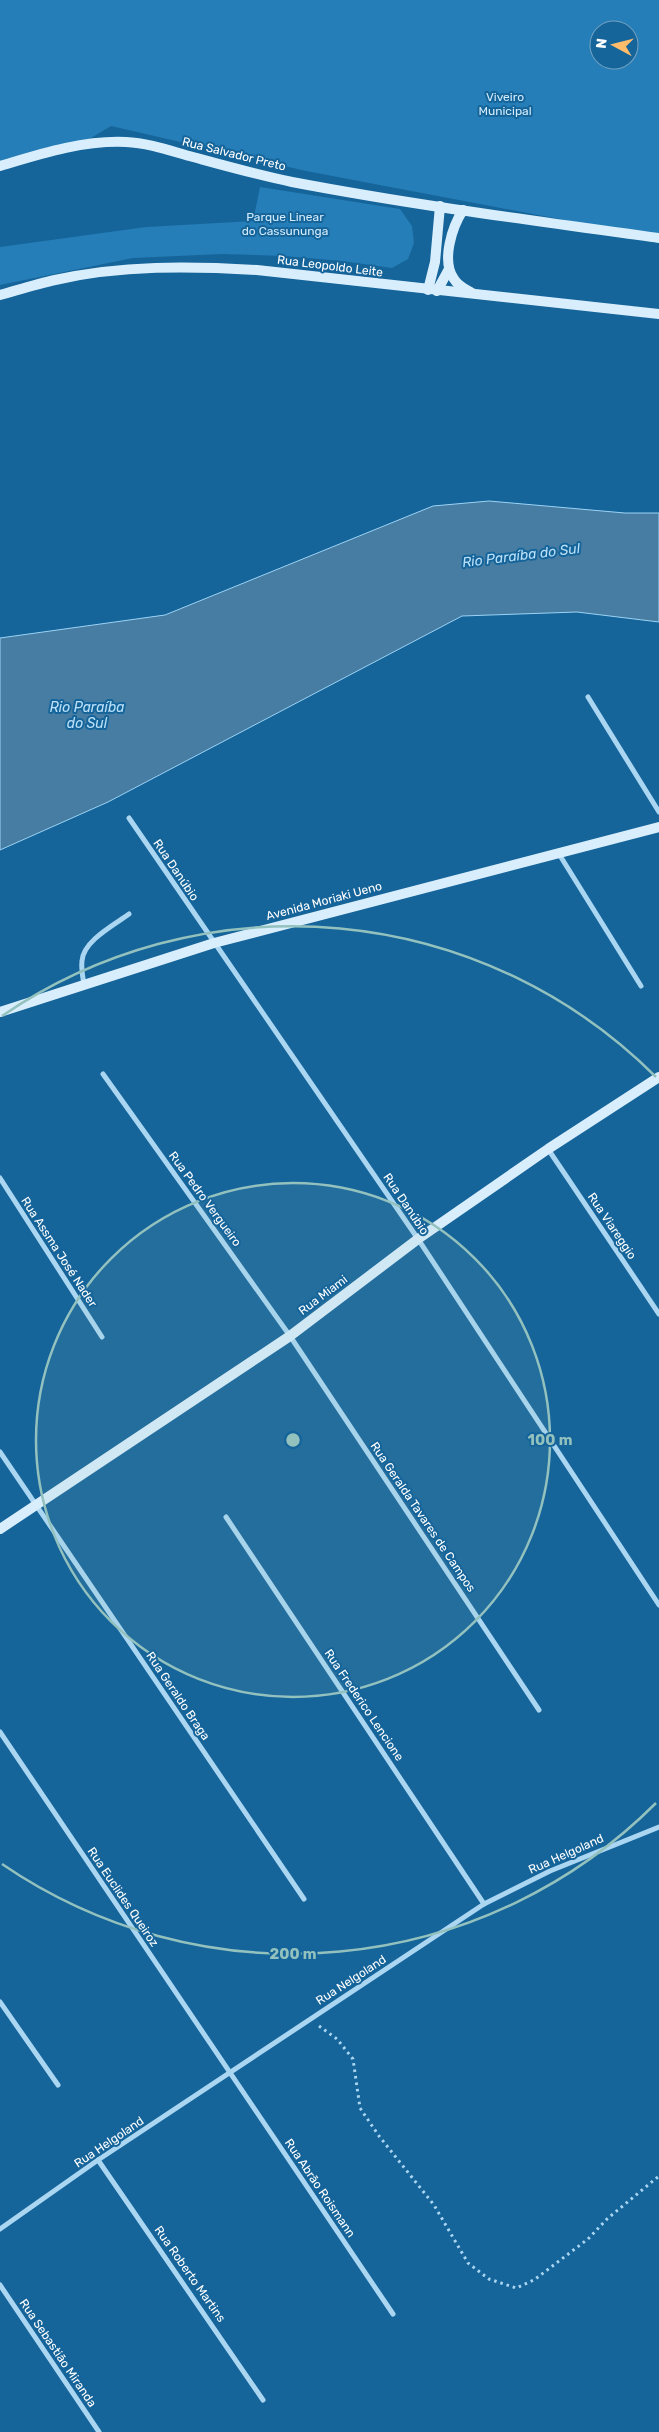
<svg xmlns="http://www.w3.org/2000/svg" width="659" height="2432" viewBox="0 0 659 2432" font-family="Rubik,sans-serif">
	<rect width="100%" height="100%" fill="#15649a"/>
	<g fill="#257eb7" fill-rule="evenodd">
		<path d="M0,0H659V238L306,171L111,126L76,147L0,170ZM599,30H629V60H599Z"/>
		<path d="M260,187L400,209L412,226L414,243L408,259L392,268L342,261L285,256L222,254L133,258L0,285V247L146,227L253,221Z"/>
	</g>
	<path fill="#477da3" stroke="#9cd3f5" d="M489,501L625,513H659V622L577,612L462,616L108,802L0,850V638L165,615L433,506Z"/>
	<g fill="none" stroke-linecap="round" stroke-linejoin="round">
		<path stroke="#aad6f2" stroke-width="3" stroke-dasharray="2.5 4" stroke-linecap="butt" d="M319,2026L337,2039L353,2059L360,2108L379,2136L434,2205L468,2263L489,2279L516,2288L534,2280L588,2239L607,2219L659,2176"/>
		<g stroke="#aad6f2" stroke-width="5">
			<path d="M588,697L659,812"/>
			<path d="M129,818L418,1239L659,1605"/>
			<path d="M559,854L641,986"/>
			<path d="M84,985C83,978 81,969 82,961C83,941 114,925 129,914"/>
			<path d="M103,1074L290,1336L539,1710"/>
			<path d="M548,1149L659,1314"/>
			<path d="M0,1178L102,1337"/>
			<path d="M0,1452L304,1899"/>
			<path d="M226,1517L484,1904"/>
			<path d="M0,1732L393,2314"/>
			<path d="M0,2002L58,2085"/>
			<path d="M98,2160L263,2400"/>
			<path d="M0,2229L98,2160L484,1904L550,1871L659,1827"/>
			<path d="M0,2285L99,2432"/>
		</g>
		<g stroke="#d9eefc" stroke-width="10">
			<path d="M0,166C40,154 83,140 126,142C149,143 171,151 193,157C226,166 258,175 292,182C413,205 536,221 659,238"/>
			<path d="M463,210C452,227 441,261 454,279C458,286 465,289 472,293"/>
			<path d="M428,290L435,262L440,206"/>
			<path d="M437,291L449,269"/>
			<path d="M0,295C18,290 37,284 55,280C121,265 190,266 257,270L659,314"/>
			<path d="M0,1012L214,943L659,827"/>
			<path d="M0,1529L290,1336L418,1239L548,1149L659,1077"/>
		</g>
	</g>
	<circle cx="293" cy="1440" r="257" fill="#93c1be" fill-opacity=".12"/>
	<g fill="none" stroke="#93c1be" stroke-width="2.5">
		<circle cx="293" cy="1440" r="257"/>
		<path d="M656 1803A514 514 0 0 1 2 1864M2 1016A514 514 0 0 1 656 1077"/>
	</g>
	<g text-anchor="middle" stroke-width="4" stroke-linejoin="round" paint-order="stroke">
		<g font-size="12" fill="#d2ecfd" stroke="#15649a">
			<text x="505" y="101">Viveiro<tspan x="505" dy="14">Municipal</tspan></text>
			<text x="285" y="221">Parque Linear<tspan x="285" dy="14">do Cassununga</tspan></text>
		</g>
		<g font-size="12" fill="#fff" stroke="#15649a">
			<text transform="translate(234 154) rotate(14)" y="4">Rua Salvador Preto</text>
			<text transform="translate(330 266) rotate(7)" y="4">Rua Leopoldo Leite</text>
			<text transform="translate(176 870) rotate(56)" y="4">Rua Danúbio</text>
			<text transform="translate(324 901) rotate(-15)" y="4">Avenida Moriaki Ueno</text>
			<text transform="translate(205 1199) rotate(54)" y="4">Rua Pedro Vergueiro</text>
			<text transform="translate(406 1204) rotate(56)" y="4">Rua Danúbio</text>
			<text transform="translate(612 1226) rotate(56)" y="4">Rua Viareggio</text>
			<text transform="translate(59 1252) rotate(57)" y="4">Rua Assma José Nader</text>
			<text transform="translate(323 1295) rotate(-37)" y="4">Rua Miami</text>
			<text transform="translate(423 1517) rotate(56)" y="4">Rua Geralda Tavares de Campos</text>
			<text transform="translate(178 1696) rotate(56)" y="4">Rua Geraldo Braga</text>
			<text transform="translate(364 1705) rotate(56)" y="4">Rua Frederico Lencione</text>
			<text transform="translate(566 1854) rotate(-24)" y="4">Rua Helgoland</text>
			<text transform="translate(123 1897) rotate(56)" y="4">Rua Euclides Queiroz</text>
			<text transform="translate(351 1980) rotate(-33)" y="4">Rua Nelgoland</text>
			<text transform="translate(109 2142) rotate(-34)" y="4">Rua Helgoland</text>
			<text transform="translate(320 2188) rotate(56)" y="4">Rua Abrão Roismann</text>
			<text transform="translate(190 2274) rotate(55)" y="4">Rua Roberto Martins</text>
			<text transform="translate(58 2353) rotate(56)" y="4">Rua Sebastião Miranda</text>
		</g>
		<g font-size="14" font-style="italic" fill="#bae1f9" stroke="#15649a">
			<text transform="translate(521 555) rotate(-7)" y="5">Rio Paraíba do Sul</text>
			<text x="87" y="712">Rio Paraíba<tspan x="87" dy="16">do Sul</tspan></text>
		</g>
	</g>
	<circle cx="293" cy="1440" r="8" fill="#93c1be" stroke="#15649a" stroke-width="2.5"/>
	<g font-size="15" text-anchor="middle" font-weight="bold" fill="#93c1be" stroke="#15649a" stroke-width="4" stroke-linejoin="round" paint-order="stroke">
		<text x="550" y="1445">100 m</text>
		<text x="293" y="1959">200 m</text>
	</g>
	<g transform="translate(614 45) rotate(277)"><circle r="24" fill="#15649a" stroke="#73a2c2"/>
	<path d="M0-4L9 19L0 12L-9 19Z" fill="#ffbd6b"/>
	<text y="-8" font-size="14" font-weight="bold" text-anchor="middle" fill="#ffffff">N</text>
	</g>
</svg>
